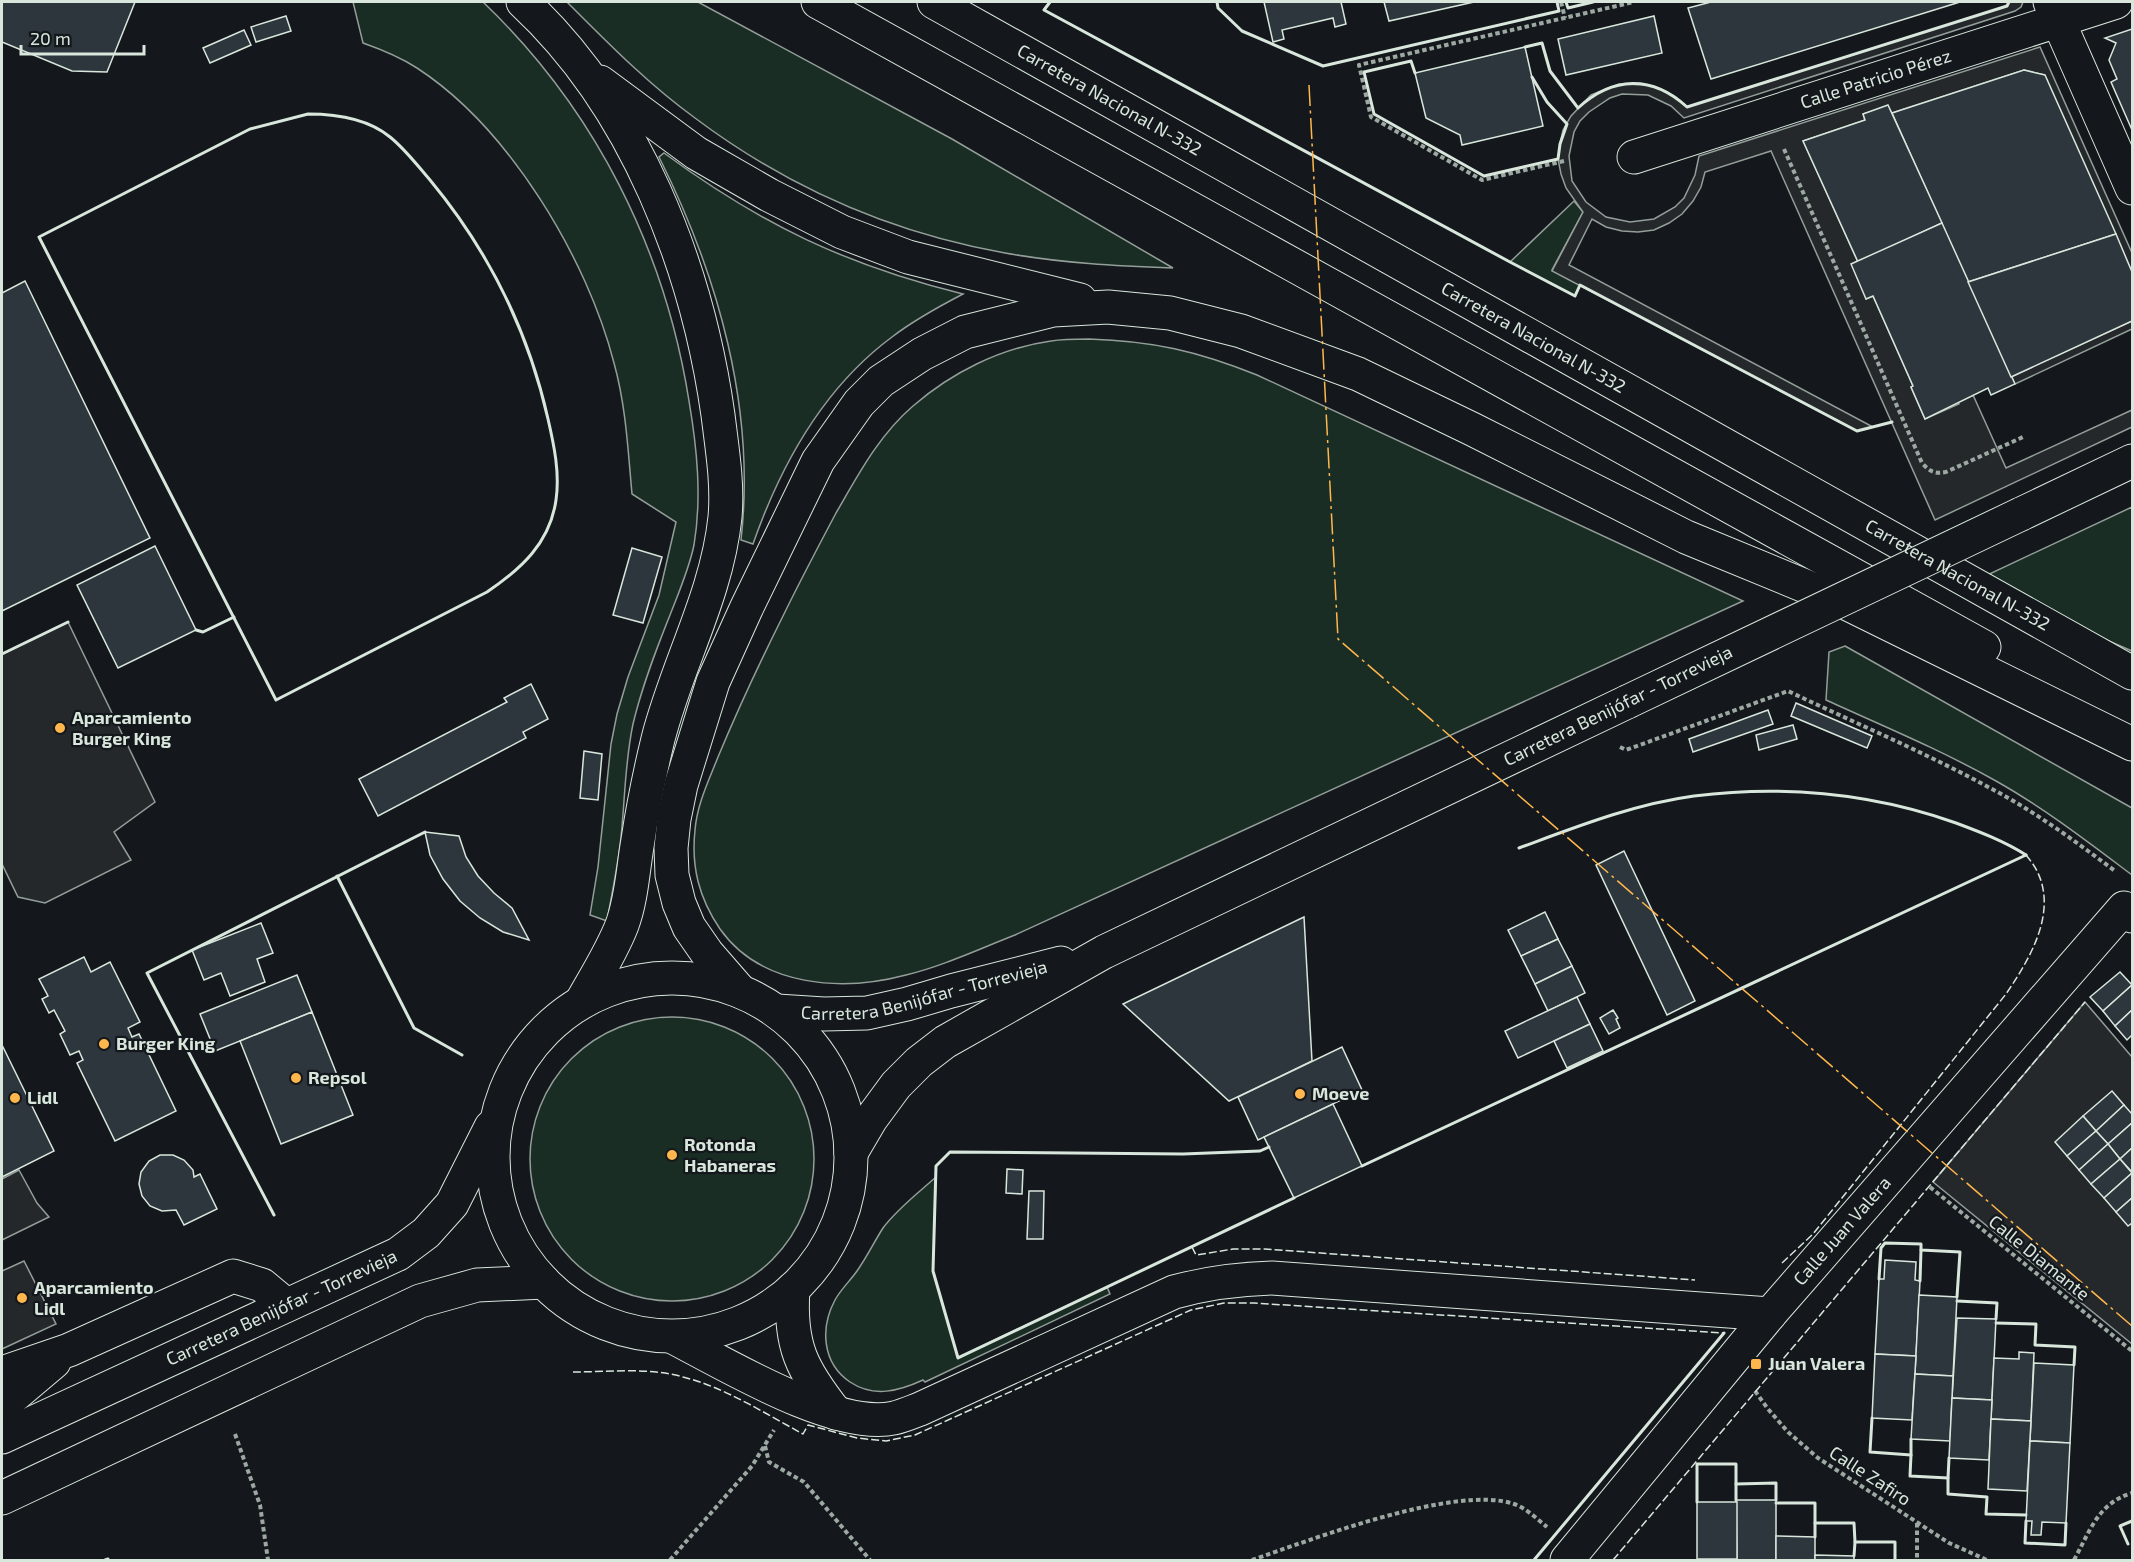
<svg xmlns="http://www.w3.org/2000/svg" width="2134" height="1562" viewBox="0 0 2134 1562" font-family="'Exo 2',sans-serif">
	<rect width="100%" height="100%" fill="#14181c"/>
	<g fill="#1a2d24" stroke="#939e99" stroke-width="1.5">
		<path d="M353,2H483C595,109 665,249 689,401C697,448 702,497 694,545C689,569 679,592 670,615C656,650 642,686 633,724C625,761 625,799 621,837C618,865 612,893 607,921L590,915L598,867L611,744L617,714L628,677L659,595L676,522L632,494C628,451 626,406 614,363C587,258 509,128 417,68C400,57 383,50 363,43Z"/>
		<path d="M567,2H698L952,139L1173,268C1117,266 1061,263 1005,253C892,233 787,187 695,118C648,84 608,43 567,2Z"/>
		<path d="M664,153C762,225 846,265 963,294C938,307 914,320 892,337C823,388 781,464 753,544L741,540C756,408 718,275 659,157Z"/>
		<path d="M1574,201L1583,212L1552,270L1580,285L1575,296L1510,262Z"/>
		<path d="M1089,339C1153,341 1197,351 1257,375L1743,601L1015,935C979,949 943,966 906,975C842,992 761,987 720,929C699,898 691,867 695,830C697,804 709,780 718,757C738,709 760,662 783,616C800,581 818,547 836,513C858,475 879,435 913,406C951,373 1000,348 1051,341C1063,339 1077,339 1089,339Z"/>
		<path d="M2132,507V651L2081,629L1983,577Z"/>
		<path d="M1845,646L2132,808V875C2088,842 2044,808 1996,781C1941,750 1883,726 1826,700L1829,652Z"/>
		<circle cx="672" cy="1159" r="142"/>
		<path d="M936,1177L933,1271L958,1357L1107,1287L1110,1294L925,1382L923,1380C899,1391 874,1398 850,1382C822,1363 820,1328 835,1300C841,1289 850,1281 857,1271C867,1257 874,1242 883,1228C897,1209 918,1193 936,1177Z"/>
	</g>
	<g fill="#24282b" stroke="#939e99" stroke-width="1.5">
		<path d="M2009,2H2023L2021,7L2015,11L1684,118L1671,106L1648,95L1622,94L1610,98L1589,112L1580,121L1574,132L1569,156L1572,181L1586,202L1606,217L1630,222L1654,219L1675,207L1684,198L1695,175L1699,156L2040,47L2132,253V272L2044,75L2024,70L1892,113L1888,106L1863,114L1865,120L1803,141L1858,262L1866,299L1873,296L1913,386L1911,387L1925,419L1959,404L1958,402L1973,395L2006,468L2132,410V427L1935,520L1771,151L1705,172L1701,187L1693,201L1682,214L1669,223L1654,230L1638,232L1622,231L1606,227L1592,219L1569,265L1873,427L1857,431L1552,271L1583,212L1566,188L1561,174L1558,159L1560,144L1563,130L1571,116L1591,95L1619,84L1649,85L1663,90L1676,97L1687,107L2007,6Z"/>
		<path d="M2132,321V329L2015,384L2011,377Z"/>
		<path d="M68,622L155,802L114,832L131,860L45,903L18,897L2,864V654Z"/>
		<path d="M2085,1002L2132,1057V1344L1933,1182Z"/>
		<path d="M19,1170L37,1203L49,1217L2,1240V1179Z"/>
		<path d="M24,1261L56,1324L2,1349V1271Z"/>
	</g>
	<g fill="#2c363c" stroke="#d8e6dc" stroke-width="1.5">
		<path d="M2,2H135L107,72L72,71L2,42Z"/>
		<path d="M1264,2H1341L1346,24L1335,27L1333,18L1282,30L1284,39L1273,42Z"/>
		<path d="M1384,2H1474L1389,21Z"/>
		<path d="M1711,2H1960L1711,79L1688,8Z"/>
		<path d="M286,16L291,31L256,42L251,27Z"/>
		<path d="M1654,16L1662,53L1566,75L1558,39Z"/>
		<path d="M2132,29V130L2111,82L2117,79L2109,60L2116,43L2105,38Z"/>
		<path d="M244,30L251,45L210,63L203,48Z"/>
		<path d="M1525,47L1543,126L1462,145L1460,135L1426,118L1415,73Z"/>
		<path d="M2024,70L2045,75L2116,234L1968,282L1892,113Z"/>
		<path d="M1888,105L1942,223L1858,262L1803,141L1865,120L1863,114Z"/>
		<path d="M1942,223L2015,384L1991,395L1988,388L1925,419L1911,387L1913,386L1873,296L1866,299L1851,264Z"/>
		<path d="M2116,234L2132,272V321L2011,377L1968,282Z"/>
		<path d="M25,281L150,538L2,611V293Z"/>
		<path d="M155,546L196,630L118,668L77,585Z"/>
		<path d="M632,548L662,557L643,623L613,615Z"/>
		<path d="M531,684L548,719L523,732L526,738L378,816L359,779L507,702L504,698Z"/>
		<path d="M1796,703L1872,736L1867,748L1791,716Z"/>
		<path d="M1768,710L1773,724L1693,752L1689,739Z"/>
		<path d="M1793,725L1797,739L1759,750L1756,735Z"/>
		<path d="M584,751L602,754L598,800L580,798Z"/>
		<path d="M425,832L459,836L466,857L478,876L494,893L512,908L529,940L503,932L480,918L460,901L443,879L430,855Z"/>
		<path d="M1624,851L1695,1001L1667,1015L1596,865Z"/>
		<path d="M1545,912L1558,939L1521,956L1508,930Z"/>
		<path d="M1304,917L1312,1061L1229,1101L1123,1004Z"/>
		<path d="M261,923L273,953L257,959L265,982L230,996L221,973L204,980L192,950Z"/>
		<path d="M1558,939L1572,966L1535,984L1521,956Z"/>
		<path d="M84,957L91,972L110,962L140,1022L128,1028L132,1037L139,1034L176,1111L115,1141L77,1063L83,1060L79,1051L70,1055L60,1034L65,1031L54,1010L49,1013L42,999L48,996L39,979Z"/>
		<path d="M1572,966L1585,993L1548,1011L1535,984Z"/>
		<path d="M2120,972L2132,985L2103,1011L2090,997Z"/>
		<path d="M297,975L312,1012L215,1051L200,1014Z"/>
		<path d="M2132,985V1010L2115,1026L2103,1011Z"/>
		<path d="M1577,997L1590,1024L1518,1058L1505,1031Z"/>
		<path d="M1613,1010L1618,1018L1616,1019L1620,1028L1609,1034L1600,1018Z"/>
		<path d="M2132,1010V1035L2127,1040L2115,1026Z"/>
		<path d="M312,1012L353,1115L281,1144L240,1041Z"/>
		<path d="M1590,1024L1603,1051L1567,1068L1554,1041Z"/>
		<path d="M2,1045L54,1151L2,1177Z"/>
		<path d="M1342,1047L1362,1090L1258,1140L1238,1097Z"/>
		<path d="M2112,1091L2124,1105L2096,1131L2083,1116Z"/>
		<path d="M1333,1104L1362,1166L1294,1198L1264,1137Z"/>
		<path d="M2124,1105L2132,1114V1123L2108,1144L2096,1131Z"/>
		<path d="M2083,1116L2096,1131L2067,1156L2055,1142Z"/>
		<path d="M2132,1123V1148L2120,1159L2108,1144Z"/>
		<path d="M2096,1131L2108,1144L2079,1170L2067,1156Z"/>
		<path d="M2108,1144L2120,1159L2091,1184L2079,1170Z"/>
		<path d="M2132,1148V1172L2120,1159Z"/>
		<path d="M160,1155H173L184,1160L193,1170L194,1177L200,1174L217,1209L184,1225L176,1210L162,1211L150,1206L142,1196L139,1184L141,1172L149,1161Z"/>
		<path d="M2120,1159L2132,1173L2104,1198L2091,1184Z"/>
		<path d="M1007,1169L1023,1170L1022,1194L1006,1193Z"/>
		<path d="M2132,1173V1198L2116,1212L2104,1198Z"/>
		<path d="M1029,1191H1044L1043,1239H1027Z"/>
		<path d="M2132,1198V1223L2128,1226L2116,1212Z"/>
		<path d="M1885,1260L1916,1262L1915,1280L1920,1281L1916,1356L1875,1354L1879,1279H1884Z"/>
		<path d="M1919,1295L1957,1297L1953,1376L1915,1374Z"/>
		<path d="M1957,1318L1996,1319L1992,1400L1952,1398Z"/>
		<path d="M2019,1352L2034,1353L2031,1421L1991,1419L1994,1358L2019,1359Z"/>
		<path d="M1875,1354L1916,1356L1912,1420L1872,1418Z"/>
		<path d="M2034,1363L2074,1365L2070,1443L2030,1441Z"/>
		<path d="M1915,1374L1953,1376L1950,1441L1911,1439Z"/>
		<path d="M1952,1398L1992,1400L1989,1460L1949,1458Z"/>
		<path d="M1991,1419L2031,1421L2027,1491L1988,1489Z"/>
		<path d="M2030,1441L2070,1443L2066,1523L2042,1522L2041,1535H2031L2032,1521H2026Z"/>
		<path d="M1736,1500H1776V1560H1737Z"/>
		<rect x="1697" y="1502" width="40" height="57"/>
		<path d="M1776,1536L1815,1537V1560H1776Z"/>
		<path d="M1815,1555L1854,1556V1560H1815Z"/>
	</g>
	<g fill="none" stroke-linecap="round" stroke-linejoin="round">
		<g stroke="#d8e6dc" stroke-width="35">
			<g id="minor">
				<path d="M2050,2L2132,188"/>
				<path id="s1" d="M1634,157L2116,2"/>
				<path d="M793,1289C789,1346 802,1370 836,1413"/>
				<path d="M673,1337C725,1364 836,1431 894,1418C903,1416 912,1412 920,1409L1174,1292C1207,1283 1237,1279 1272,1278L1770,1314"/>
				<path d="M2,1373L69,1350L233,1276L262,1285L286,1305"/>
				<path d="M2,1409L9,1400L54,1362"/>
				<path id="s2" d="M1567,1560L1770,1314L2124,908L2132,916"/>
			</g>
		</g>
		<g stroke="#d8e6dc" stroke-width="35">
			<g id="major">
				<path d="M2021,514L2132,461"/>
				<circle cx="672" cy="1157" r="179"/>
				<path id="s3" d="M777,1011L824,1014L867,1013L907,1004L951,991L1061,963"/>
				<path d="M851,1153L871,1119L896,1085L919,1062L945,1042L1104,952L1627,702"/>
				<path id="s4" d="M2,1437L398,1254L426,1233L452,1204L491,1127"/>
				<path d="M2,1498L420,1301L477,1285L544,1282"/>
			</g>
		</g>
		<g stroke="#d8e6dc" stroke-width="35">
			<g id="highway">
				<path d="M523,2C635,106 697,266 718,415C722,448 728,483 725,517C717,595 677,664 658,739C650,772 643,806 638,840C633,868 632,898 622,925C612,951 596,976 582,1001"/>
				<path d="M818,2L1984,647"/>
				<path id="s5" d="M934,2L2132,673"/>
				<path d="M600,82L696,153L769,195L842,232L908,257L1080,300"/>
				<path d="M740,991L707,953L689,927L679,903L672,875L671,848L674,819L681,785L713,682L746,609L818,461L859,403L881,381L922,354L965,332L1053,310L1108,307L1170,313L1241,331L1358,374L1472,429L1686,537L1844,602L2132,744"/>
			</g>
		</g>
		<g stroke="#9da8a2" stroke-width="4" stroke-dasharray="4.5 3" stroke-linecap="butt">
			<path d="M1561,2L1565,18"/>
			<path d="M1784,149L1922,463C1930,472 1935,474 1946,472L2023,437"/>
			<path d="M1564,161L1482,180L1371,117L1359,65L1634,2"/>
			<path d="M1620,747L1626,750L1788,691C1855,723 1924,752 1990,788C2034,811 2075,841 2115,871"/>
			<path d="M1930,1187L2132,1351"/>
			<path d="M1755,1391L1768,1409L1788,1432L1818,1458L1949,1543L1987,1560"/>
			<path d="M235,1434L260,1505L268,1560"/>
			<path d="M765,1446L769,1462L804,1482L870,1560"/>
			<path d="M1917,1523V1560"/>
			<path d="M670,1560L752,1466L774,1430"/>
			<path d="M1252,1560C1311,1540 1455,1484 1514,1504C1526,1508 1537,1519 1547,1527"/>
			<path d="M2074,1560C2090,1531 2098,1503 2132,1493"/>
		</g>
		<use href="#minor" stroke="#14181c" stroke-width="33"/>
		<use href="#major" stroke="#14181c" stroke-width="33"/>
		<use href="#highway" stroke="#14181c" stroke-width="33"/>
		<g stroke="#d8e6dc" stroke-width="35" stroke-linecap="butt">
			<path id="major-bridge" d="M1627,702L2021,514"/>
		</g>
		<use href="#major-bridge" stroke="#14181c" stroke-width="33"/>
		<g stroke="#d8e6dc" stroke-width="1.5" stroke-dasharray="8 3" stroke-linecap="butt">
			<path d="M1192,1247L1196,1255L1233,1249H1265L1695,1280"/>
			<path d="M1782,1263L1813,1234L2006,994C2029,960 2058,913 2037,871C2034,865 2030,860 2026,855"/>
			<path d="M573,1372C608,1372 648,1367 683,1377C724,1387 766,1414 803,1434L808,1425L857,1438L886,1441L915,1435L1191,1310L1224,1303H1254L1724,1333"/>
			<path d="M1613,1560L2085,1002"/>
		</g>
		<g stroke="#d8e6dc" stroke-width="3">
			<path d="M1050,2L1044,10L1510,262L1575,296L1580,285L1857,431L1892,422"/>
			<path d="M1217,2L1218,8L1242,31L1323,66L1559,11L1557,2"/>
			<path d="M1566,2L1568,8L1593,2"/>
			<path d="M1525,47L1542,43L1550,71L1578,108C1613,76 1652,75 1687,107L2007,6L2009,2"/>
			<path d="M1415,73L1411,61L1364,72L1374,114L1484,176L1558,159L1560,144L1567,124L1547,102L1532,77"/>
			<path d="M308,114C336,114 367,118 390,137C405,149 417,165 430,180C488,250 528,330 548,419C554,445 560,473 556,500C550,543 521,569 487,592L276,700L39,237L250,129Z"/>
			<path d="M196,630L203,632L234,617"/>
			<path d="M2,654L68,622"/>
			<path d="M1519,848C1576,827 1634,804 1694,796C1783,785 1871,793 1956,823C1980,832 2004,841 2026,855"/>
			<path d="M337,876L414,1028L462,1055"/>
			<path d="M1269,1147L1260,1151L1183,1154L950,1152L936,1166L933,1271L958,1358L1294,1198"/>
			<path d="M1362,1166L2026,855"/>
			<path d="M274,1215L147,973L425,832"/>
			<path d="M1879,1279L1881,1248L1885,1243L1921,1244V1250L1960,1252L1957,1297"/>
			<path d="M1920,1281L1921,1250"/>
			<path d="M1957,1301L1997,1303L1996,1319"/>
			<path d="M1996,1323L2036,1324L2035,1345L2075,1347L2074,1365"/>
			<path d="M1872,1418L1870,1452L1911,1455L1910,1476L1948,1478V1494L1987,1497L1986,1514L2026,1515"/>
			<path d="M1911,1455V1439"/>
			<path d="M1948,1478L1949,1458"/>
			<path d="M1736,1484V1500"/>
			<path d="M1697,1502V1464H1736V1484L1776,1483V1500"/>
			<path d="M1776,1503H1815V1523H1854L1855,1542H1895V1560"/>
			<path d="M2026,1521L2025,1543L2065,1545L2066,1523"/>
			<path d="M1815,1523V1537"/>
			<path d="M2128,1544L2120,1526L2132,1521"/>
			<path d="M1854,1556L1855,1542"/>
			<path d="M105,1560L108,1559V1560"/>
			<path d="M1534,1560L1724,1333"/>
		</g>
		<path stroke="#ffb74d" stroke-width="1.5" stroke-dasharray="21 4.5 3 4.5" stroke-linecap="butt" d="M1309,85L1338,639L2132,1326"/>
	</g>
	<g fill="#ffb74d" stroke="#14181c" stroke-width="2">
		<circle cx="60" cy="728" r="6"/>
		<circle cx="104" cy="1044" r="6"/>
		<circle cx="296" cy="1078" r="6"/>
		<circle cx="1300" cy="1094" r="6"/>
		<circle cx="15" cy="1098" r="6"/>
		<circle cx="672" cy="1155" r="6"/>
		<circle cx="22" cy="1298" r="6"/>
		<rect x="1750" y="1358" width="12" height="12" rx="3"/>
	</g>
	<g text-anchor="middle" stroke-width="4.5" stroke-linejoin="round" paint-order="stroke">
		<g font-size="18" fill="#d8e6dc" stroke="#14181c">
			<text dy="6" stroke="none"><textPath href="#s1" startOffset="254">Calle Patricio Pérez</textPath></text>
			<text dy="6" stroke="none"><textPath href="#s5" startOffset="201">Carretera Nacional N-332</textPath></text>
			<text dy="6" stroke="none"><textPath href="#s5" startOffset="687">Carretera Nacional N-332</textPath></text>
			<text dy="6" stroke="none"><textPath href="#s5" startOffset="1173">Carretera Nacional N-332</textPath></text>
			<text transform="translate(1618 706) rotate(-26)" y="6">Carretera Benijófar - Torrevieja</text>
			<text dy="6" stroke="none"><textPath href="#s3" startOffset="150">Carretera Benijófar - Torrevieja</textPath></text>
			<text dy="6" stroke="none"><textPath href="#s2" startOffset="429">Calle Juan Valera</textPath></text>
			<text transform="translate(2039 1258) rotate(39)" y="6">Calle Diamante</text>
			<text dy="6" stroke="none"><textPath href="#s4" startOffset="308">Carretera Benijófar - Torrevieja</textPath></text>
			<text transform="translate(1870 1476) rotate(33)" y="6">Calle Zafiro</text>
		</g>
		<g font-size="18" font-weight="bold" fill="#d8e6dc" stroke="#14181c" text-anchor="start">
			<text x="72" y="724">Aparcamiento<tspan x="72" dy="21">Burger King</tspan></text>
			<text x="116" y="1050">Burger King</text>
			<text x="308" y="1084">Repsol</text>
			<text x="1312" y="1100">Moeve</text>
			<text x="27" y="1104">Lidl</text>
			<text x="684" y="1151">Rotonda<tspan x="684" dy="21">Habaneras</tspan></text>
			<text x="34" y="1294">Aparcamiento<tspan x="34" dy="21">Lidl</tspan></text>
			<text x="1768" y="1370">Juan Valera</text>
		</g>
	</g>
	<rect width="2134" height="1562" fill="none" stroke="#d8e6dc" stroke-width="6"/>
	<path d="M21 45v9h123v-9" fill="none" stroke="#d8e6dc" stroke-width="3"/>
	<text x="30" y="45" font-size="18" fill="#d8e6dc" stroke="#14181c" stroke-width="4.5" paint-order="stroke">20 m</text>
</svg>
